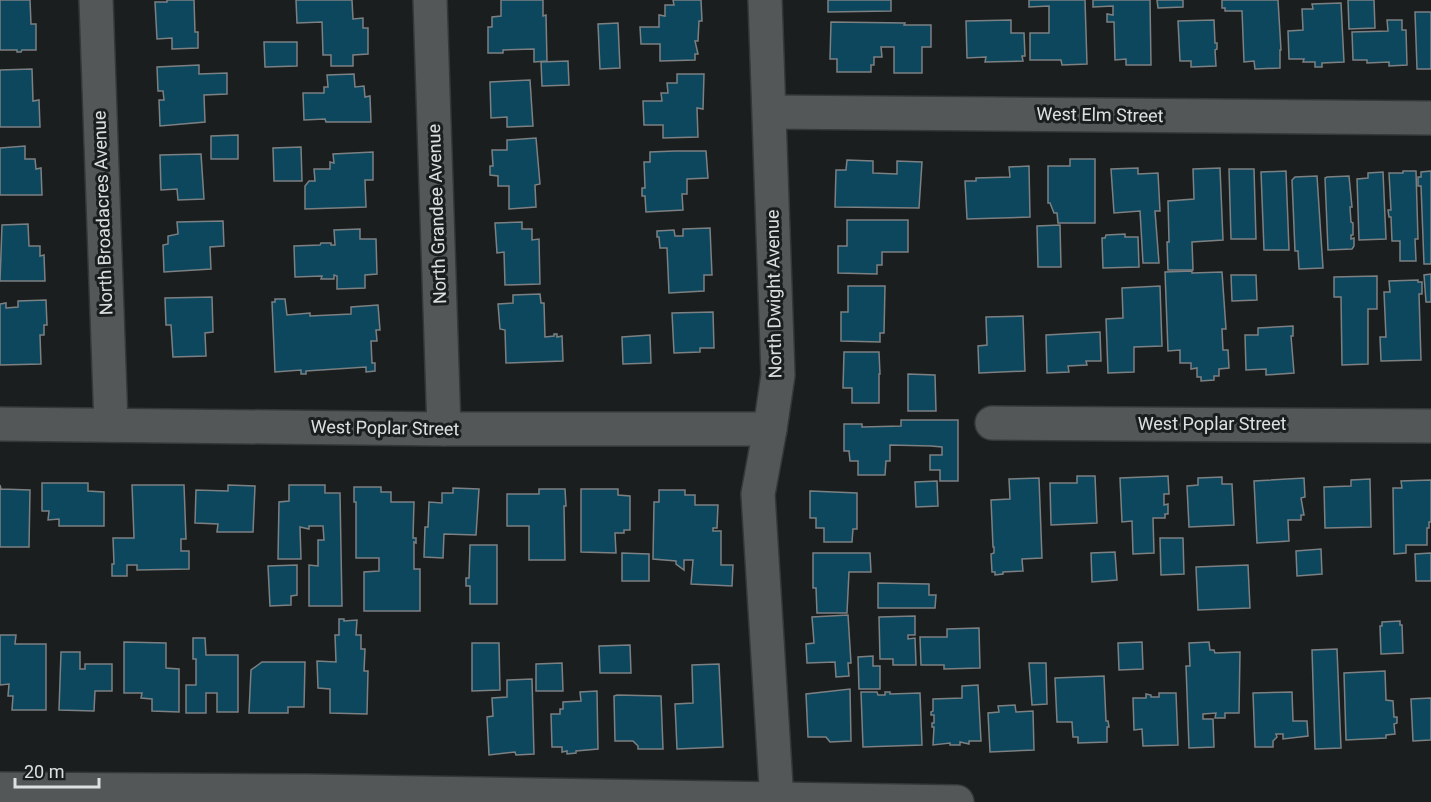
<svg xmlns="http://www.w3.org/2000/svg" width="1431" height="802" viewBox="0 0 1431 802" font-family="Roboto,sans-serif">
	<rect width="100%" height="100%" fill="#1a1e1e"/>
	<g fill="#0d475e" stroke="#7c8082" stroke-width="1.5">
		<path d="M0,0H30L31,24H36V50H22L21,52H17V50H0Z"/>
		<path d="M167,0H194L195,32H198V48L172,49V38L157,39L155,2H167Z"/>
		<path d="M296,0H352L353,19L363,18V28H368V54L353,55V66H331V55H323L322,22L297,23Z"/>
		<path d="M501,0H543V16L546,15L547,61L534,62V49L503,50V53H488V27H492V17L501,16Z"/>
		<path d="M673,0H701L702,21H699L698,41H695L698,54H695V60L660,61V44H641L640,27H659V15L665,16V5H674Z"/>
		<path d="M828,0H891V11L828,12Z"/>
		<path d="M1029,0H1085L1087,64L1062,65L1061,60H1030V33H1049V6L1029,7Z"/>
		<path d="M1093,0H1150L1151,65H1126V59L1115,60L1114,22H1107V14L1113,15V6L1093,7Z"/>
		<path d="M1157,0H1183V7L1158,8Z"/>
		<path d="M1222,0H1278L1281,50H1280V68L1255,69L1254,61L1244,62L1242,11H1225V8H1222Z"/>
		<path d="M1348,0H1374L1375,28L1349,29Z"/>
		<path d="M1341,3L1344,62L1322,63V67H1315V62H1303L1304,59H1289L1288,31L1303,30L1302,9H1313L1312,4Z"/>
		<path d="M1415,12H1431V69H1417Z"/>
		<path d="M1011,20V33H1024L1025,56H1022L1023,61L985,62L986,57L967,58L966,21Z"/>
		<path d="M1214,20L1215,43H1217V49L1215,50L1216,66L1191,67V61H1180L1178,21Z"/>
		<path d="M1387,20H1402V30H1406L1407,65L1389,66V62L1367,63V60H1353L1352,32L1388,31Z"/>
		<path d="M831,22L905,23L904,25H931V47H922V73H894V47H881L882,57H874V65H871V72H837V59H830Z"/>
		<path d="M618,23L620,68L600,69L598,24Z"/>
		<path d="M264,42H297V66L265,67Z"/>
		<path d="M568,61L569,85L542,86L541,62Z"/>
		<path d="M199,65V74L227,73V94L204,95L205,122L160,126L159,100H164L163,91H158L157,67Z"/>
		<path d="M32,69L33,101L39,100L40,127H0V70Z"/>
		<path d="M354,74L355,87L364,86L365,97L370,96L371,122H326L325,119L304,120L303,93H324V87H328L327,75Z"/>
		<path d="M677,74H704L703,109L697,108L698,137L663,138V125H644L643,101H662L661,93H668L667,83H677Z"/>
		<path d="M530,80L533,126L507,127V117L491,118L490,82Z"/>
		<path d="M238,135V159H211V136Z"/>
		<path d="M536,138L540,184L535,185L536,207L509,209V186H498V176L490,175V166H493L492,150H507V140Z"/>
		<path d="M25,146V159H35L36,169L41,168L42,195H0V148Z"/>
		<path d="M301,147L302,181H274L273,148Z"/>
		<path d="M675,151H706L708,178L687,179V194H682L683,210L646,212L645,196H642V188H645L644,162H650V152Z"/>
		<path d="M373,152V180H365L366,207L305,209V186L309,181H315L314,169H330V162L334,163L333,154Z"/>
		<path d="M201,154L204,199L178,200L177,189L161,190L160,155Z"/>
		<path d="M1070,159H1095V223H1058L1057,213H1054L1050,203H1048V166H1070Z"/>
		<path d="M847,160L873,161V173L897,174V161L922,162L919,208L835,207L836,170H846Z"/>
		<path d="M1029,166L1030,217L967,219L965,181H976V178L1010,177L1009,167Z"/>
		<path d="M1138,168V174L1158,173L1160,211H1155L1159,263H1143L1140,211L1114,213L1111,169Z"/>
		<path d="M1220,168L1223,240L1192,242L1193,270H1168L1167,242H1169L1168,201L1194,199L1193,169Z"/>
		<path d="M1229,169H1254L1256,239H1231Z"/>
		<path d="M1286,171L1289,250H1264L1261,172Z"/>
		<path d="M1403,171H1416L1418,239H1415L1416,261H1400V241H1392L1391,217H1389L1388,210H1391L1389,173H1403Z"/>
		<path d="M1431,171V264H1424L1421,186H1418V177H1421V172Z"/>
		<path d="M1383,172L1386,239L1359,240L1357,179L1368,178V173Z"/>
		<path d="M1317,176L1323,268L1299,269L1298,251H1295L1292,180L1295,177Z"/>
		<path d="M1349,176L1352,207H1350L1351,222L1353,223V235H1351V239L1354,238V246L1352,249L1328,250L1325,178L1327,177Z"/>
		<path d="M847,220H908V252H882V265H877V274L838,273V246H847Z"/>
		<path d="M223,221L224,246L210,247L211,269L164,272L163,245L168,244V236L178,234L177,222Z"/>
		<path d="M522,222V229H532V240L539,239L540,284L505,285L504,252L497,253L495,223Z"/>
		<path d="M28,224L29,246H40V256L44,255L45,281H0L2,225Z"/>
		<path d="M1060,225L1061,267H1038L1037,226Z"/>
		<path d="M710,228L712,275H704V291L669,293L667,248H660L659,237H657V231L674,230L675,236H683V229Z"/>
		<path d="M360,229V239H376L377,274L365,275V288L337,289V276L334,275V279H321L322,276L295,277L294,246L320,245L321,243H331V245H335L334,230Z"/>
		<path d="M1125,234V237H1138L1139,267L1103,268L1102,238H1105L1106,235Z"/>
		<path d="M1192,271V273L1222,272L1226,329H1222L1223,350H1228L1229,368L1219,369V376H1214V380L1201,381V377H1197V368L1191,369V363H1180V350L1168,351L1165,272Z"/>
		<path d="M1431,274V302H1426L1424,275Z"/>
		<path d="M1231,275H1256L1257,300L1232,301Z"/>
		<path d="M1377,276V309H1368V364L1342,365L1341,297H1334V277Z"/>
		<path d="M1418,280V282H1422V294H1419L1421,360L1381,361L1380,337H1386L1384,292H1390L1389,281Z"/>
		<path d="M848,286H885L884,333H880V342L841,341V312H848Z"/>
		<path d="M1160,286L1162,346L1134,347V372L1108,373L1106,319L1123,318L1122,288Z"/>
		<path d="M540,294L541,303H544L545,337L554,336V334H557V337L562,336L563,361L506,363L505,330L500,329L498,304L513,303V295Z"/>
		<path d="M212,297L213,332L205,333L206,356L173,357L171,325H166L165,298Z"/>
		<path d="M275,299H285L287,315L310,313V316L351,314V307L378,305L380,330H376L377,341H371L372,363H375V371L366,372V367L306,371V374H301V370L275,372L272,302H275Z"/>
		<path d="M46,300L47,325H44V335H40L41,364L0,365V304L6,303V308L18,307V301Z"/>
		<path d="M713,312L714,348H700V352L674,353L672,313Z"/>
		<path d="M1023,316L1025,371L979,373L978,346L987,345L986,317Z"/>
		<path d="M1293,326V336H1291L1294,373L1266,375V369L1246,370L1245,335H1258V328Z"/>
		<path d="M1100,332L1101,361H1086L1087,365L1068,366L1069,372L1047,373L1046,335Z"/>
		<path d="M650,335L651,363L623,364L622,337Z"/>
		<path d="M844,352H879L880,374H879V403H852V388H843Z"/>
		<path d="M908,374L935,375L936,411H908Z"/>
		<path d="M901,420H958V481H940V470H930V455H942V447L931,446L890,445V461H886L885,475H858V461H850L849,451H844V424H862V427L901,426Z"/>
		<path d="M1077,476H1095L1097,523L1051,525L1050,483H1077Z"/>
		<path d="M1168,476L1169,494H1164V505L1168,504V514H1165V518H1153L1154,553L1133,554L1132,521L1122,522L1120,478Z"/>
		<path d="M1222,477V484H1232L1234,525L1189,527L1187,486L1198,485V478Z"/>
		<path d="M1039,478L1042,558L1022,559L1023,571L1003,572V574L995,575V572H992L991,554L994,553V547H993L991,500L1010,499L1009,479Z"/>
		<path d="M1304,478L1305,497L1301,498L1304,515H1301V520H1288L1289,541L1257,543L1254,481Z"/>
		<path d="M1370,479L1371,527L1325,528L1324,487L1351,486V480Z"/>
		<path d="M1431,480V522H1429V528H1427V545H1406V553L1394,554L1393,488H1402L1401,481Z"/>
		<path d="M937,481L938,506L916,507L915,482Z"/>
		<path d="M42,483H88V491L104,492V526H59V519L48,520L49,511H42Z"/>
		<path d="M0,485L1,489L30,490L29,547H0Z"/>
		<path d="M132,485H184L186,539H181V551H189V569L137,570V565H127V576H112V564H114L113,538H134Z"/>
		<path d="M228,485L255,486L253,532H217L218,524L195,523L196,490L228,491Z"/>
		<path d="M289,485H325V493H340L342,606H309V565L318,566V540H324L323,526H309V529L300,527L301,559H278L279,502L289,501Z"/>
		<path d="M354,487H381V492H391V502H414L413,538H416V543L414,542V569H420V611H364V572L379,571V558H356V502H354Z"/>
		<path d="M453,488L479,489L476,535L444,534L443,558L424,557L425,527H428L429,502L442,503V493H453Z"/>
		<path d="M539,489H565L566,506H564L565,560H529V526H507V494H539Z"/>
		<path d="M581,489H618V495L630,496V530H624V533H615L616,553L581,552Z"/>
		<path d="M659,490H685V495H695V505H718L717,528H713V531H721V565H733L732,586L691,584L693,560H684V570L676,564V561L653,559L654,502H659Z"/>
		<path d="M810,491L857,493V529H853L852,542H824V528H816V518H810Z"/>
		<path d="M1160,538H1183L1184,574L1161,575Z"/>
		<path d="M470,545H497V604H470V586H466V578H469Z"/>
		<path d="M1321,549L1322,574L1297,576L1296,551Z"/>
		<path d="M1115,552L1117,580L1092,582L1091,553Z"/>
		<path d="M622,553L649,554V581H622Z"/>
		<path d="M813,553H870L871,572H849L847,613H817L816,588H813Z"/>
		<path d="M1431,553V581H1416L1415,554Z"/>
		<path d="M297,565V595L291,596V605L270,606L268,566Z"/>
		<path d="M1248,565L1250,608L1198,610L1196,567Z"/>
		<path d="M878,583L929,584V595H936L935,608H878Z"/>
		<path d="M848,615L851,663H848L849,676L836,677L835,662L807,663L806,644L814,643L812,617Z"/>
		<path d="M915,616V635H908V639L915,638L916,665H893V659H880L879,617Z"/>
		<path d="M339,619H344V621L357,620L356,635H361V649H365L364,671H368L367,714L330,713V689L318,688L317,661L336,662L335,635H339Z"/>
		<path d="M1400,621V625H1402L1403,653L1381,654L1380,626H1382V622Z"/>
		<path d="M979,628L980,668L944,669V665H921L920,637H947V629Z"/>
		<path d="M0,635H16L15,644H46V710H12L13,696H8L9,684L0,685Z"/>
		<path d="M193,638H205L206,655H238V712H217V693H206V713H186V685H196V659H193Z"/>
		<path d="M124,642L166,643V668L179,669V712L152,711V699L141,698L142,693H124Z"/>
		<path d="M1142,642L1143,669L1119,670L1118,643Z"/>
		<path d="M1209,642L1210,650H1214L1215,653L1240,652L1239,713H1225V718H1215L1216,713L1203,714V719H1213L1214,747L1189,748L1186,666H1190L1189,643Z"/>
		<path d="M472,643H499L500,690L472,691Z"/>
		<path d="M630,645L631,673H600L599,646Z"/>
		<path d="M1337,649L1341,748L1315,749L1312,650Z"/>
		<path d="M61,652H80V669H85V664H112V691H95L94,711L59,710Z"/>
		<path d="M873,656V666H880V689H859L858,657Z"/>
		<path d="M262,662H305L304,707H288V713H249L251,670Z"/>
		<path d="M562,663L563,691H536V664Z"/>
		<path d="M1029,663H1046L1047,704L1032,705Z"/>
		<path d="M719,664L723,747L677,749L675,704L693,703L692,665Z"/>
		<path d="M1385,671L1386,700L1393,701L1394,717H1397V723L1394,724L1395,734L1386,735V738L1346,740L1344,673Z"/>
		<path d="M1104,676L1106,721H1108L1109,727H1107V742L1078,743V737H1073L1072,722H1057L1055,678Z"/>
		<path d="M532,679L534,754L516,755L515,752L489,755L487,717L493,716L492,698L507,697V680Z"/>
		<path d="M978,685L981,741H969V744L960,742V745H950V743L933,745L934,727H932V723H934V715H931V712L933,711V699L962,698V686Z"/>
		<path d="M850,689L851,741L830,742L826,737H808L806,694Z"/>
		<path d="M597,691L598,749L576,751V753L567,754V751L562,752V747H552L551,714H560V709H563V702L581,701L580,692Z"/>
		<path d="M861,692H877L878,695H885V692H890V694L920,693L922,745L863,747Z"/>
		<path d="M1292,692L1293,721H1307L1308,736L1283,739V734H1276L1277,737L1273,741V747H1255L1253,693Z"/>
		<path d="M1159,693H1176L1178,745L1143,746L1142,729L1134,730L1133,698H1146V694L1151,695V697H1159Z"/>
		<path d="M617,695L661,696L663,749H638V746L633,741H615L614,696Z"/>
		<path d="M1431,698V740L1413,741L1411,699Z"/>
		<path d="M1015,705L1016,712L1033,711L1034,750L990,752L988,713L999,712L998,706Z"/>
	</g>
	<g fill="none" stroke-linecap="round" stroke-linejoin="round">
		<g stroke="#353838" stroke-width="36">
			<g id="minor">
				<path d="M96,0L111,425"/>
				<path d="M430,0L444,429"/>
				<path d="M765,0L778,375L770,429L758,494L777,802"/>
				<path d="M770,112L1431,118"/>
				<path d="M992,423L1431,426"/>
				<path d="M0,424L444,429H770"/>
				<path d="M0,789L308,791L957,802"/>
			</g>
		</g>
		<use href="#minor" stroke="#535757" stroke-width="33"/>
	</g>
	<g text-anchor="middle" stroke-width="6" stroke-linejoin="round" paint-order="stroke">
		<g font-size="18" fill="#dde0e0" stroke="#1a1e1e">
			<text transform="translate(1100 115) rotate(1)" y="6">West Elm Street</text>
			<text transform="translate(103 213) rotate(-92)" y="6">North Broadacres Avenue</text>
			<text transform="translate(437 214) rotate(-92)" y="6">North Grandee Avenue</text>
			<text transform="translate(774 294) rotate(-91)" y="6">North Dwight Avenue</text>
			<text x="1212" y="430">West Poplar Street</text>
			<text transform="translate(385 428) rotate(1)" y="6">West Poplar Street</text>
		</g>
	</g>
	<path d="M15 778v9h84v-9" fill="none" stroke="#dde0e0" stroke-width="3"/>
	<text x="24" y="778" font-size="18" fill="#dde0e0" stroke="#1a1e1e" stroke-width="4.5" paint-order="stroke">20 m</text>
</svg>
